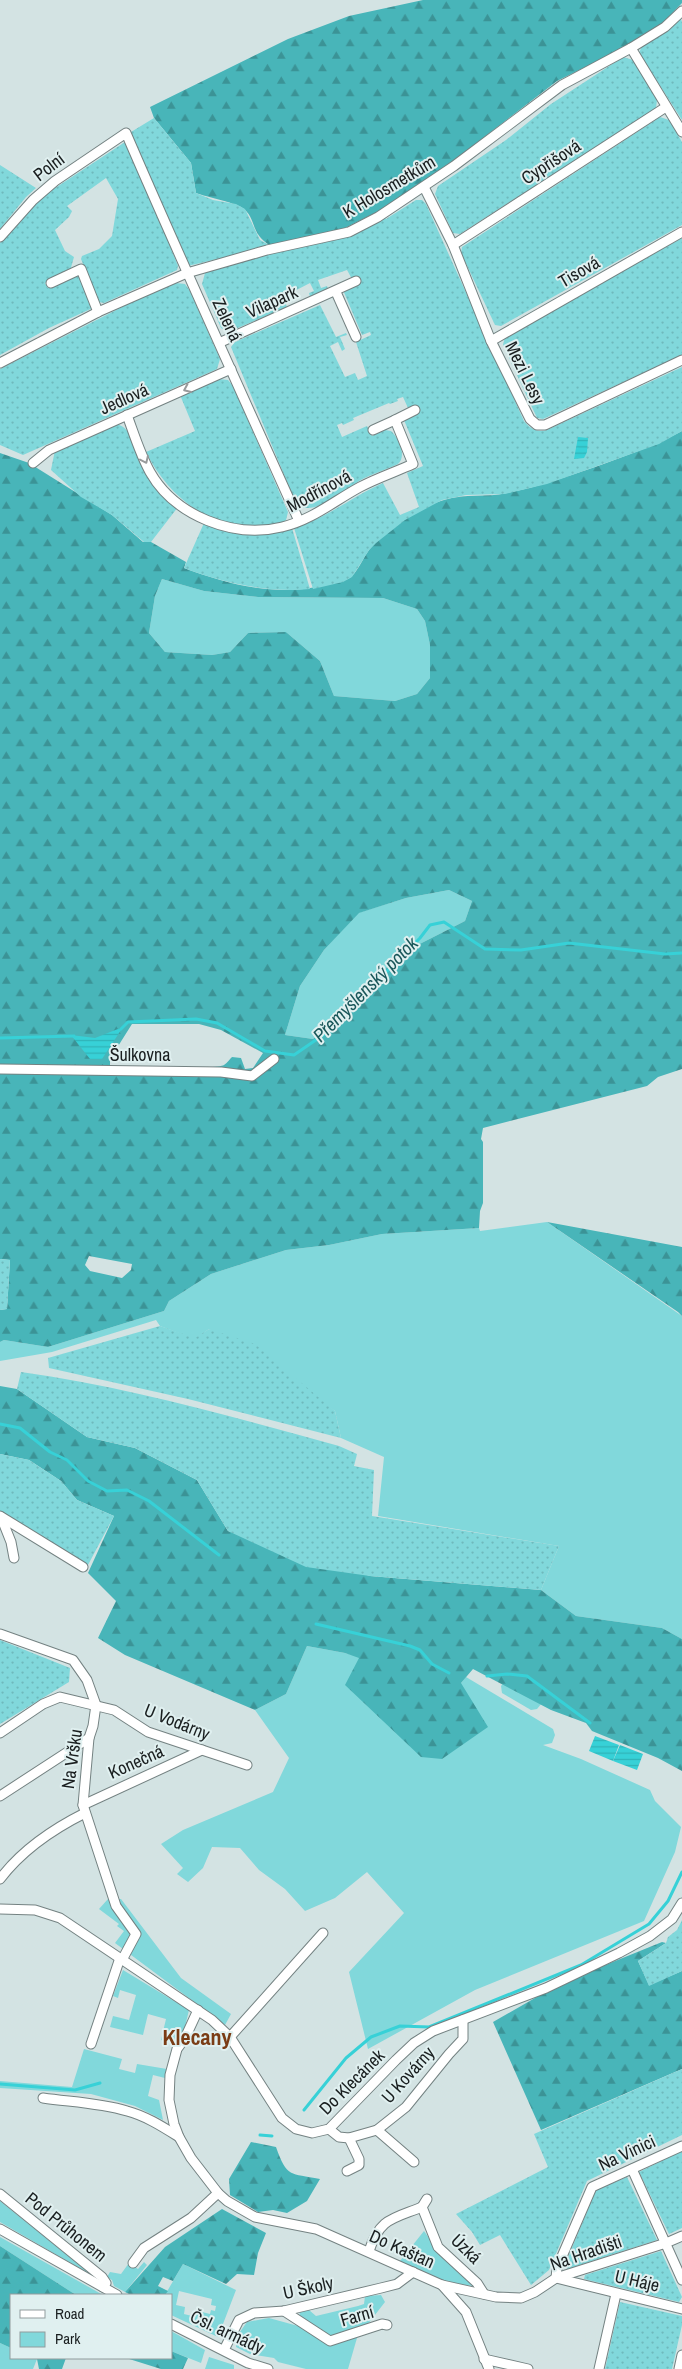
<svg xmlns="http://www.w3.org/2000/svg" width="682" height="2369" viewBox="0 0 682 2369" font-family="'Archivo Narrow',sans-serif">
	<defs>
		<pattern id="forest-firs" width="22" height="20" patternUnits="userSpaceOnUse" patternTransform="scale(1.25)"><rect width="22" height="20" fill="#48b5b9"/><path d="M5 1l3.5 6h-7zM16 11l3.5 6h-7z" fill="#3b9396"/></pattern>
		<pattern id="garden-dots" width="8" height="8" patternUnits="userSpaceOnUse" patternTransform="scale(1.25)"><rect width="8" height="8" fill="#81d8db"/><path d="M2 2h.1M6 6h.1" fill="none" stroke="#6fb9bc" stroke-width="1.8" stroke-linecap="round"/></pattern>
		<pattern id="water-rules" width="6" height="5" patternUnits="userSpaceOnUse" patternTransform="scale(1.25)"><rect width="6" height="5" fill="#37d1d7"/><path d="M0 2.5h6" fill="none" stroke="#30b3b8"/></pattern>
	</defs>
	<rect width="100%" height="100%" fill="#d3e3e3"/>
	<g fill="#81d8db" fill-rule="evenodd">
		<path d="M162,579L204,591L258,597L383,598L417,609L425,621L430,645V678L417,694L395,701L334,696L320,661L286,632L248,633L230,652L212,655L165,652L149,633L155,596Z"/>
		<path d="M449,890L472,901L465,921L398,955L364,992L313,1039L285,1035L300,986L324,950L358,913L406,898Z"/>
		<path d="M547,1222L682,1316V1639L662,1628L576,1616L541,1590L559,1546L378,1516L384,1457L341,1438L335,1411L209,1329L195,1339L160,1326L156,1320L52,1352L0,1361V1342L4,1340L48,1347L164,1311L169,1301L211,1274L286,1250L329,1245L382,1234L479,1228L480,1231Z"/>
		<path d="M307,1646L345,1653L461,1683L466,1677L553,1729L555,1735L552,1743L543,1745L581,1759L650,1790L655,1801L681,1827L675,1852L644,1921L475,1990L368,2049L349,1972L404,1913L367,1872L335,1898L305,1911L285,1889L259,1870L240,1848L212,1847L203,1868L188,1882L177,1874L183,1868L161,1844L183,1830L273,1792L289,1758L255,1710L286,1694Z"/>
		<path d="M505,1681L542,1703L537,1709L531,1710L502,1693L501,1686Z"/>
		<path d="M108,1899H121L181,1978L231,2014L225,2025L115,1943L124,1931L117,1926L119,1924L99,1909Z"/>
		<path d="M123,1970L189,2010L184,2031L174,2044L161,2040L166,2019L148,2014L143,2035L110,2027L113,2016L129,2020L136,1995L120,1990L118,1998L113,1996Z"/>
		<path d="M84,2049L122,2059L119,2069L135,2073L137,2064L167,2069L165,2078L153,2075L148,2096L159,2100L163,2120L135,2106L91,2094L0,2088V2081L72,2087Z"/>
		<path d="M0,2201L93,2276L0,2222Z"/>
		<path d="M424,2231L442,2256L473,2284V2286L444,2282L400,2261Z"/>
		<path d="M0,2237L103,2295H76L0,2246Z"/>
		<path d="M144,2262L147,2265L125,2292L114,2286L112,2280L107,2277L110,2272L121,2274L129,2263L138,2269Z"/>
		<path d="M183,2264L236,2290L218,2337L171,2315V2295H165ZM179,2291L212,2299L211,2305L216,2306L215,2311L211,2310L210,2314L194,2310L192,2316L184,2314L185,2307L176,2305Z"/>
		<path d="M381,2295L385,2302L357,2338L348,2369H306L278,2362L274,2358L250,2354L236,2347L237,2336L247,2322L269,2318L298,2326L300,2312L309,2310L316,2316L358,2306L364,2304L365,2296Z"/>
		<path d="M171,2331L205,2350L201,2363L171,2351Z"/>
		<path d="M0,2343L11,2348V2358L37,2359L33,2369H0Z"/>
		<path d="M209,2357L234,2365V2369H205Z"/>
	</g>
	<g fill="url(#forest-firs)" fill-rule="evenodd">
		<path d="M423,0H682V3L659,27L636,42L557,81L439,172L385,208L345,228L271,246C250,234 257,220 244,209C238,203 206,197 196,193L191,163L154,118L150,107L288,39L349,16Z"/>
		<path d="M682,431V1069L658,1077L647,1086L483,1128L481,1139L483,1142V1203L480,1211L479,1228L382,1234L329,1245L286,1250L211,1274L169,1301L164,1311L48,1347L4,1340L0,1342V1310L7,1309L10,1260L0,1259V453L29,463L112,515L143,542H151L186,562L184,568C232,586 285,599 335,582C340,581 349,580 352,576C359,569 363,558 369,550C384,532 421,506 444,500C465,493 486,498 507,493C539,487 568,476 598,466C627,455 655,446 682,431ZM162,579L204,591L258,597L383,598L417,609L425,621L430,645V678L417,694L395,701L334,696L320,661L286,632L248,633L230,652L212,655L165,652L149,633L155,596ZM449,890L472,901L465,921L398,955L364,992L313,1039L285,1035L300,986L324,950L359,913L406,898ZM132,1024H199L221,1030L263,1053L253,1068L245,1069L241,1058L232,1057C230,1059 227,1063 224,1065C215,1070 124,1068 110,1066V1059ZM89,1256L132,1264L131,1270L122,1278L90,1271L85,1265Z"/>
		<path d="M547,1222L682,1247V1316L678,1312Z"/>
		<path d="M0,1386L17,1389L87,1437L135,1448L197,1480L228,1531L370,1576L541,1590L576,1616L662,1628L682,1639V1771L658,1758L592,1731L586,1723L551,1710L473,1669L461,1683L488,1727L442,1759L421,1757L345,1685L359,1658L345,1653L307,1646L286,1694L255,1710L125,1655L98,1638L116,1601L88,1573L114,1516L77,1500L61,1481L29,1460L0,1454Z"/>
		<path d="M662,1942L666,1943L638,1961L649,1985L682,1971V2069L541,2130L493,2022L561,1983Z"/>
		<path d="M251,2142L276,2147C287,2178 290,2173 320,2179L307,2201L287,2213L273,2210L258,2212L230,2195L229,2179Z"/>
		<path d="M222,2209L266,2233L258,2253L254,2275L237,2274L226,2284L183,2264L173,2281L163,2277L158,2286L168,2291L165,2295H131L125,2292L165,2247Z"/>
		<path d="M0,2246L76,2295H11V2348L0,2343Z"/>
		<path d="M171,2351L188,2358L183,2369H161L126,2358H171Z"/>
		<path d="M34,2358H66L62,2369H39L37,2359Z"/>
	</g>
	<g fill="url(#garden-dots)">
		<path d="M681,19L682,22V120L639,53L642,46Z"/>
		<path d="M623,57L633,60L657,100L656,108L460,234L453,233L435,194L438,186L506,140L551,104Z"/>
		<path d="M660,117L669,120L682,142V225L501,326L495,325L461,253L462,247Z"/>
		<path d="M154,118L191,163L196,193L213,200L236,204L245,209L260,240L271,246L188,266L184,264L131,132Z"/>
		<path d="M128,140L178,266L177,270L104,303L99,302L81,259L82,256L99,249L112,236L118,199L106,178L67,206L72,211L69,217L55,230L65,251L74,257L70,271L45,283L48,288L78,274L82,275L95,307L49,328L0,355V243L43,196Z"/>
		<path d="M0,165L36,188L26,197L0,229Z"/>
		<path d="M416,200H422L426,204L524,421C531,429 537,433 547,430L682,367V431L659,444L547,484L505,494L466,495L442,500L405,520L376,543L369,550L352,577L343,582L313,589L294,528C327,518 353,496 383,483L400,515L419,507L407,473L423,466L404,420L420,412L416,405L408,408L403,397L397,399L398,401L390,404L389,403L353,418L354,420L343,425L342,423L337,425L342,437L367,426L372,436L385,430L391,431C399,438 407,456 398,464C385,470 371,474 359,481C345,490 308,522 295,501L231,347L235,342L320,305L336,337L346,333L347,335L340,337L345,349L342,351L338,342L330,346L345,377L355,373L358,380L367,376L356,342L371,335L370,332L362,335L343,290L361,282L359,276L352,279L347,270L318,280L321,288L327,286L328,289L310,297L309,293L314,291L310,283L283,297L287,307L228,332L221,328L202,284L205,273L211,269L251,259L384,217L386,219Z"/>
		<path d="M682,238V355L543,419L537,418L503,345L505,337Z"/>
		<path d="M176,283L185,284L190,291L220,359L217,369L23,455L0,445V369L130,303Z"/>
		<path d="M219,379L228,380L233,386L288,512L286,520C279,526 269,525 260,526C210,531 167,495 146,452L195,431L180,395Z"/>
		<path d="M116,424C134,428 135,451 143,465C152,480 167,494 178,507L151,542H144L112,515L81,497L51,470L55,450Z"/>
		<path d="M204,523L263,534L292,528L310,589C267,593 224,583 184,568Z"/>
		<path d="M0,1259L10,1260L7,1309L0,1310Z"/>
		<path d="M160,1326L195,1338L209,1329L255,1344L335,1411L341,1438L188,1399L49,1368L48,1358Z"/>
		<path d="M21,1372C129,1387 234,1417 339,1446L357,1454L354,1466L374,1470L372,1516L559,1546L541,1590L370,1576L306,1567L228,1531L197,1480L135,1448L87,1437L17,1389Z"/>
		<path d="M0,1454L29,1460L61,1481L77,1500L114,1516L88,1565L0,1513Z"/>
		<path d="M0,1640L70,1668L69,1682L0,1724Z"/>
		<path d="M682,1920V1971L649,1986L638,1961L666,1943L668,1937L677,1930Z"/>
		<path d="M682,2069V2135L587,2181L549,2270L531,2285L500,2235L480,2245L472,2232L456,2214L548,2167L534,2134Z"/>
		<path d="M682,2151V2228L669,2234L639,2172Z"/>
		<path d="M627,2177L657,2240L568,2269L564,2267L596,2190Z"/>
		<path d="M661,2251L682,2297L679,2302L584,2279L585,2275Z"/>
		<path d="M620,2302L682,2316V2325L672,2369H605Z"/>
	</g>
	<g fill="url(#water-rules)">
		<path d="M578,437L588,438L587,452L584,458L574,459Z"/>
		<path d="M123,1027L102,1059H90L71,1035L95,1038Z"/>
		<path d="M595,1736L619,1745L613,1761L589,1751Z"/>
		<path d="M620,1745L643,1754L637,1770L613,1761Z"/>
	</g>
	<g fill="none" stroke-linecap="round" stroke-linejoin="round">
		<g stroke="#37d1d7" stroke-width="3">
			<path d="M121,1029L128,1022L196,1019L217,1023L265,1051L294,1055L326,1033L365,987L390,969L420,938L430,925L444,922L485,949L521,950L569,943L665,954L682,953"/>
			<path d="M0,1038L74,1036"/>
			<path d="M0,1424L20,1428L50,1452L67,1460L88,1481L107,1491L127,1490L149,1501L219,1555"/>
			<path d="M316,1624L410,1646L420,1650L432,1664L449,1673"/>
			<path d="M487,1676L507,1674L527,1676L590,1723"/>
			<path d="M0,2084L75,2090L100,2083"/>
			<path d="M304,2110L346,2058L371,2037L400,2026L429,2027L581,1965L649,1924L668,1901L682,1872"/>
			<path d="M260,2135L272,2136"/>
		</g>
		<g stroke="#748282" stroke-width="11">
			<g id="minor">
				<path d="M631,48L682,132"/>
				<path d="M424,187L453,245L491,341L530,419L537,425H545L682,360"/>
				<path d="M0,237L33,200L55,181L126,133C182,263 241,392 299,521"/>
				<path d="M453,245L666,107"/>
				<path d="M51,283L81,269L98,312"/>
				<path d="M336,292L356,337"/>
				<path d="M491,341L682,232"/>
				<path d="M221,342L356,281"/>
				<path d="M0,363L98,312L187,273L267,250L349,232L378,217L454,166L562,85L631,48L665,27L682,11"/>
				<path d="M127,415C134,434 140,454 150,472C175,516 234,539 282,527C312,520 334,501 360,487C377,478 395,472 413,464L395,420L373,430"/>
				<path d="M395,420L415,410"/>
				<path d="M33,463L49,450L231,369"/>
				<path d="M0,1069L221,1072L252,1076L274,1059"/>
				<path d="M0,1516L83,1567"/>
				<path d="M1,1517L11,1542L14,1558"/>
				<path d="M0,1634L73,1660L87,1680L96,1705L93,1726L89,1738L83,1805L116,1906L136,1934L122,1960"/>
				<path d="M0,1733L43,1704L60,1697L114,1710L148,1732L247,1765"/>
				<path d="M0,1796L89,1738"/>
				<path d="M83,1805L202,1750"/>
				<path d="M0,1879C22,1850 53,1829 85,1813"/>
				<path d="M0,1909L35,1910L60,1918L212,2020L230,2037L282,2118L296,2129L312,2133L329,2129L396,2060L414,2043L433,2031L546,1988L619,1953L650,1936L672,1919L682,1903"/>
				<path d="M198,2010L185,2038L177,2049L170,2075L169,2100L174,2124L179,2137L191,2158L218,2193L227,2201L255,2217L316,2229L442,2285L466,2312L489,2369"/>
				<path d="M230,2037L323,1933"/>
				<path d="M91,2044L120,1958"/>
				<path d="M43,2098C71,2102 100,2103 127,2111C146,2116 163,2127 179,2137"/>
				<path d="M329,2129L339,2137L349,2138L377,2130L406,2107L449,2054L463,2039V2020"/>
				<path d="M377,2130L414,2162"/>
				<path d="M632,2169L682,2280"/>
				<path d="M347,2171L359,2165V2159L349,2138"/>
				<path d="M0,2194L102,2277L106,2283L103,2287"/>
				<path d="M427,2199L422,2207L438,2247L477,2283L484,2294"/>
				<path d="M0,2229L117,2295"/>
				<path d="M369,2251C380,2218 392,2219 422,2207"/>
				<path d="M133,2263L144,2248L191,2218L218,2193"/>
				<path d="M556,2278L557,2268L592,2187L682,2146"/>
				<path d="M556,2278L682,2309"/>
				<path d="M442,2285L496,2297L521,2298L535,2292L556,2278L666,2243L682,2236"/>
				<path d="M284,2311L330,2341L382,2324L387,2325"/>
				<path d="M171,2324L248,2363L268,2369"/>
				<path d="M224,2350L239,2320L254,2313L284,2311L381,2288L397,2284L413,2272"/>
				<path d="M484,2359L528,2369"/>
				<path d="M599,2369L616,2294"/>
				<path d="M679,2369L682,2355"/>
			</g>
		</g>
		<use href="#minor" stroke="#fff" stroke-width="9"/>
	</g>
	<defs><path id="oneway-chevron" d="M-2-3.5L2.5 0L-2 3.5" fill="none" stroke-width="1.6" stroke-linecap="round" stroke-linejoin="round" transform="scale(1.25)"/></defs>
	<g stroke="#989a9b">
		<use href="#oneway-chevron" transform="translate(187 389) rotate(156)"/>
		<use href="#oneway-chevron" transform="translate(145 460) rotate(65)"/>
	</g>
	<g text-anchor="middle" stroke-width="4" stroke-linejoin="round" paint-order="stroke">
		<g font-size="18" fill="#1a1f20" stroke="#e0f0f0">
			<text transform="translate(551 162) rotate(-33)" y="6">Cypřišová</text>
			<text transform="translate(49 167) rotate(-37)" y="6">Polní</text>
			<text transform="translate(389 187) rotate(-31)" y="6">K Holosmetkům</text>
			<text transform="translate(579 272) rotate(-30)" y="6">Tisová</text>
			<text transform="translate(272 302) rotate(-24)" y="6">Vilapark</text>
			<text transform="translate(227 320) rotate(65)" y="6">Zelená</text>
			<text transform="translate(525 373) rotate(64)" y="6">Mezi Lesy</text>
			<text transform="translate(124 399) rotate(-24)" y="6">Jedlová</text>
			<text transform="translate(319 491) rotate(-28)" y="6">Modřínová</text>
			<text x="140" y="1061">Šulkovna</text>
			<text transform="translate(177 1722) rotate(22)" y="6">U Vodárny</text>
			<text transform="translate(72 1759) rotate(-82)" y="6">Na Vršku</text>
			<text transform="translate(136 1762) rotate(-24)" y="6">Konečná</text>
			<text transform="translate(408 2075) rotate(-48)" y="6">U Kovárny</text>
			<text transform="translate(352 2082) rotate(-45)" y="6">Do Klecánek</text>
			<text transform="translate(627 2153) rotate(-25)" y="6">Na Vinici</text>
			<text transform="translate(66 2227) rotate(39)" y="6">Pod Průhonem</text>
			<text transform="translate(402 2249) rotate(24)" y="6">Do Kaštan</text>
			<text transform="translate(466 2249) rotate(44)" y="6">Úzká</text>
			<text transform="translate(586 2253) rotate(-19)" y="6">Na Hradišti</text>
			<text transform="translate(637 2281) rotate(13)" y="6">U Háje</text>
			<text transform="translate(308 2288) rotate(-12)" y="6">U Školy</text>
			<text transform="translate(357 2316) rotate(-16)" y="6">Farní</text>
			<text transform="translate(227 2332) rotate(25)" y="6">Čsl. armády</text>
		</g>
		<g font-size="19" font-style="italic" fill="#1a575a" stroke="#e0f0f0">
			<text transform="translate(365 989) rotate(-45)" y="7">Přemyšlenský potok</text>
		</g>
		<g font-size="22" font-weight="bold" fill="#7a3c15" stroke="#e0f0f0">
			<text x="197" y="2045">Klecany</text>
		</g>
	</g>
	<rect x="10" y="2294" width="162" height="65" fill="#e0f0f0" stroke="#919c9d"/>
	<rect x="20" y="2310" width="25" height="8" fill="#ffffff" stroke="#919c9d"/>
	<text x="55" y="2319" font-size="15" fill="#1a1f20">Road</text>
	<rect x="20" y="2332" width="25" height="15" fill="#81d8db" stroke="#919c9d"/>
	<text x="55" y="2344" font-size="15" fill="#1a1f20">Park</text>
</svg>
